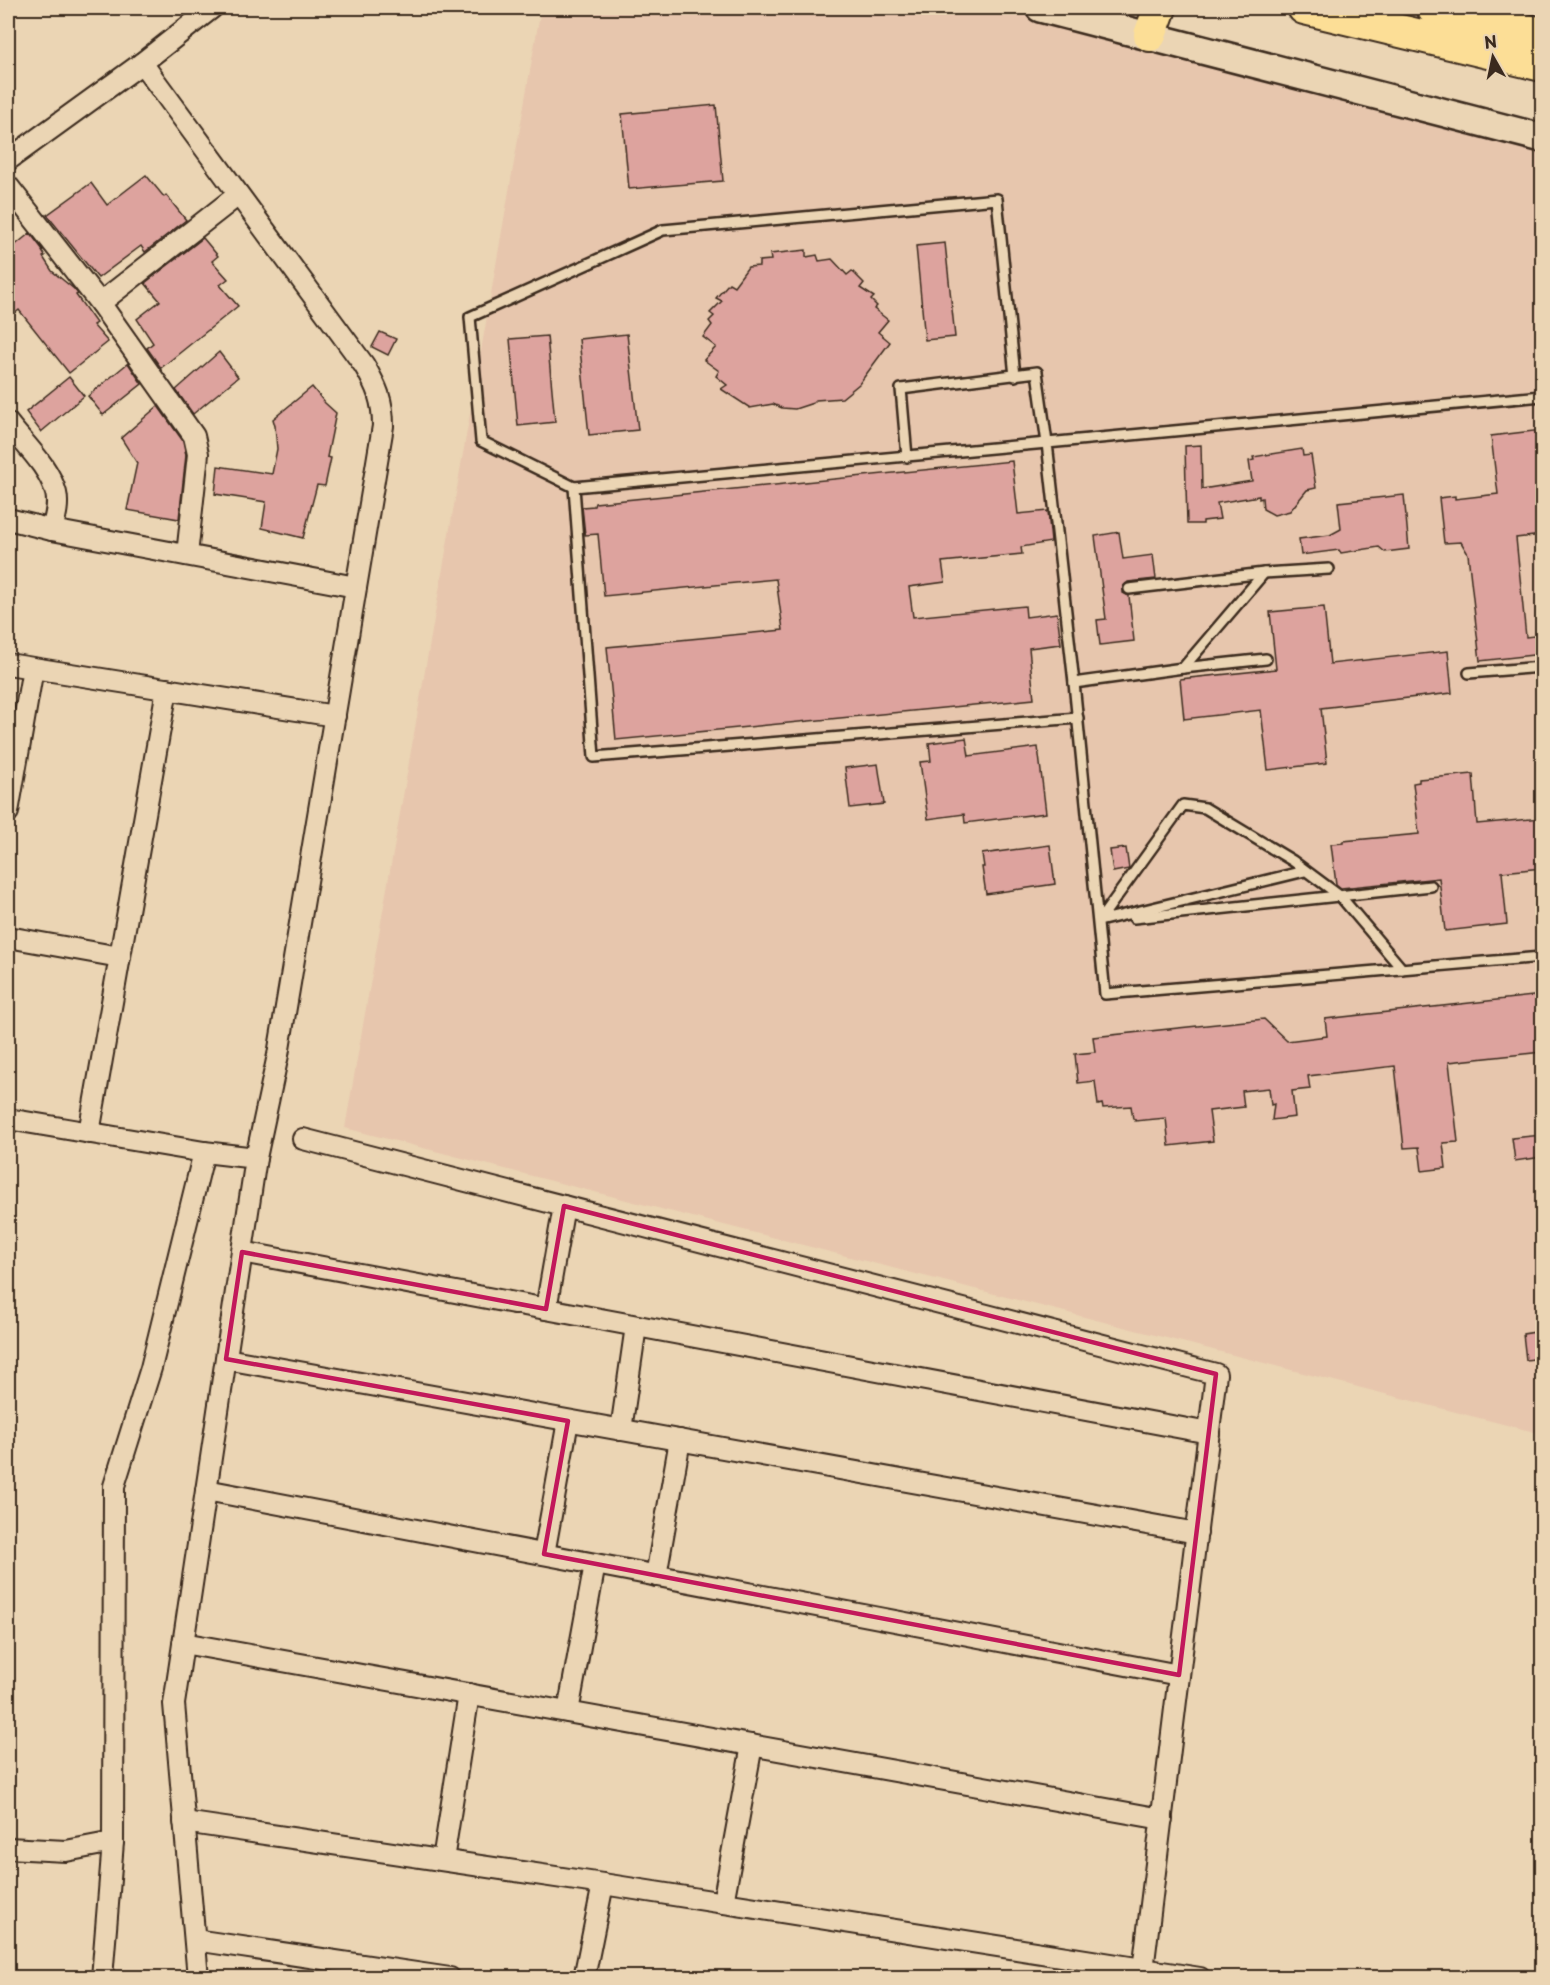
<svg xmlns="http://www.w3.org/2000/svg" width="1550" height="1985" viewBox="0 0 1550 1985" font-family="'Playpen Sans',sans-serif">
	<rect width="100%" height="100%" fill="#ebd5b4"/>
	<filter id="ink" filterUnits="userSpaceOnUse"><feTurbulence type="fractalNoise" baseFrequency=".0167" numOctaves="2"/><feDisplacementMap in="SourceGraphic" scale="12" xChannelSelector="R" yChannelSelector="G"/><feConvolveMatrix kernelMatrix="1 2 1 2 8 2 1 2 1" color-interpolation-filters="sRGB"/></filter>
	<g filter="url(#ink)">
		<path fill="#e7c6ad" d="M541,8H1038L1542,153V1434L345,1128Z"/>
		<g fill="#dda39e" stroke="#3b2a1e" stroke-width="1.5">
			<path d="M716,105L723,181L629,189L622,114Z"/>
			<path d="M146,175L164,197L166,195L186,220L145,252L141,246L98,278L47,215L91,183L107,205Z"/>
			<path d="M30,233L43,250L42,251L45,256L43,257L52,271L74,289L78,294L76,295L96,323L93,325L108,342L69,373L19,310L8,319V251Z"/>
			<path d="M203,238L218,256L212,261L228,279L220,285L238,306L161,368L147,348L153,343L137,319L160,301L145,283Z"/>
			<path d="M945,243L955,337L925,340L916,246Z"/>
			<path d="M806,250V257L817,255L819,261L832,259L847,275L852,271L864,283L860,288L874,297L871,300L877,306L874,309L888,320L878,332L890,342L859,384L842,398L816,400L813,403L795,409L782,408L773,404L750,408L721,389L727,385L716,376L719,371L704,360L716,347L703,337L712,325L709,321L714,316L710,313L722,301L716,298L729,283L734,286L748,267L759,266V261L771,260L770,254Z"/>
			<path d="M380,332L396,339L388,355L372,347Z"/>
			<path d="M627,334L638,430L589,435L579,339Z"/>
			<path d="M547,336L555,422L518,426L510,339Z"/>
			<path d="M219,352L238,377L193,414L176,390Z"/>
			<path d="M128,363L142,384L103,415L88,396Z"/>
			<path d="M69,377L84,396L41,432L26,412Z"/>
			<path d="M312,387L325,403L336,413L327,457L331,458L325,486L317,485L303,538L262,528L266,502L215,494L218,466L272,474L277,449L275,426L273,419Z"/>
			<path d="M158,406L183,441L186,455L179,519L127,510L137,463L121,438Z"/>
			<path d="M1542,430V535L1516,538L1526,637L1542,635V654L1480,661L1468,554L1461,542L1444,543L1439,498L1455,496V499L1498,494L1491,436Z"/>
			<path d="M1201,445L1202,489L1252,481L1249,461L1254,460L1253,457L1302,449L1303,456L1311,455L1316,488L1307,490L1290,511L1274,515L1263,509L1262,498L1259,499V496L1217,503L1220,519L1203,521V524H1187L1185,446Z"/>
			<path d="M1012,461L1018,514L1048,511L1051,542L1021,547L1022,554L942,562L945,582L909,587L913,617L1025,606L1026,617L1057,613L1061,644L1029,648L1034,699L616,740L607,647L783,630L776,579L604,596L598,534L585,535L582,507L594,506L595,503Z"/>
			<path d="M1404,495L1409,549L1385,552L1379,547L1341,553L1339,550L1301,555L1299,539L1330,535L1341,529L1338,502Z"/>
			<path d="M1119,532L1123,559L1153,555L1156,579L1128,582L1123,587V593L1129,596L1134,641L1100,645L1097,620L1106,619L1095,536Z"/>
			<path d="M1324,607L1330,664L1448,651L1452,693L1321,708L1327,763L1268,770L1261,710L1184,719L1180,679L1276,669L1270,612Z"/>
			<path d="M966,738L969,756L1038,747L1046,813L965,823L964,814L928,819L920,762L931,761L929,743Z"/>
			<path d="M878,764L884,804L850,808L845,768Z"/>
			<path d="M1473,774L1477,824L1542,818V868L1502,872L1507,924L1445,931L1439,878L1341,888L1336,884L1331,844L1343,843V841L1419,834L1413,783L1419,782V779Z"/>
			<path d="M1050,845L1055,884L986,894L982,867H984L982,854Z"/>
			<path d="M1126,848L1129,869L1113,872L1110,850Z"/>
			<path d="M1542,995V1052L1449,1062L1458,1142L1443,1143L1446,1168L1422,1171L1419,1147L1404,1148L1395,1066L1308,1076L1310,1089L1292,1091L1295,1117L1272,1120L1274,1104L1271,1105L1269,1088L1242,1091L1244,1107L1209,1111L1213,1141L1169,1146L1166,1118L1135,1121V1119H1133L1131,1106L1103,1108L1102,1104L1098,1105L1095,1081L1078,1083L1075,1054L1095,1052L1093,1037L1264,1019L1287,1041L1327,1036L1325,1019Z"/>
			<path d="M1542,1135V1157L1515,1161L1512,1138Z"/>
			<path d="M1542,1331V1358L1526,1360L1523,1334Z"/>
		</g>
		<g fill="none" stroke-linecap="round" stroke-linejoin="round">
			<g stroke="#3b2a1e" stroke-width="14">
				<g id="service">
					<path d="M1542,396L1047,443L1074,683L1105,994L1542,957"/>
					<path d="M907,457L901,389L1037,372L1047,443L574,487L594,757L1078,718"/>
					<path d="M574,487L481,441L470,317L663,230L997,199L1015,376"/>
					<path d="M1129,589L1264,573L1329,569"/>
					<path d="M1183,668L1264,573"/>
					<path d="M1469,673L1542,667"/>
					<path d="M1074,683L1183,668L1266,659"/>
					<path d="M1305,871L1099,921L1183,805L1205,808L1293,861L1340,896L1402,969"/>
					<path d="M1134,918L1431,886"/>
				</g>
			</g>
			<g stroke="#3b2a1e" stroke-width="24">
				<g id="minor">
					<path d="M142,63L364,365C377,387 383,401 383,426L278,1055L256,1158L174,1704L198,1978"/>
					<path d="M8,160L142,63L212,8"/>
					<path d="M8,186L100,303L194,436L198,454L187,555"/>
					<path d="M100,303L238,195"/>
					<path d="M8,423C24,444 49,466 56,493C59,505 55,518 52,530L356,587"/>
					<path d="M8,519L52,530"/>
					<path d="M8,664L335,716"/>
					<path d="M8,812L33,668"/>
					<path d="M8,937L120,957"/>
					<path d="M8,1119L204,1152L256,1158"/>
					<path d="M89,1133L167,689"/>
					<path d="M303,1139L1216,1374L1142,1978"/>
					<path d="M242,1252L1209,1433"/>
					<path d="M546,1309L564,1206"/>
					<path d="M226,1359L1197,1533"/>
					<path d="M621,1430L636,1326"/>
					<path d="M206,1490L1179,1675"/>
					<path d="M544,1554L568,1421"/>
					<path d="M656,1576L680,1440"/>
					<path d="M183,1643L1162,1819"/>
					<path d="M568,1712L595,1564"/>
					<path d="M184,1822L603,1884L1200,1978"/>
					<path d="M8,1848L66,1851L113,1842"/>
					<path d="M443,1860L469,1694"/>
					<path d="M723,1903L752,1745"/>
					<path d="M195,1940L450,1978"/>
					<path d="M102,1978L113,1842L114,1486L151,1368L204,1152"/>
					<path d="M584,1978L603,1884"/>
				</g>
			</g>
			<g stroke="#3b2a1e" stroke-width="32">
				<path id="secondary" d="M1040,8L1542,138"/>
			</g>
			<g stroke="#3b2a1e" stroke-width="36">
				<g id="trunk">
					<path d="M1304,8L1542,65"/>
					<path d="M1433,8L1542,34"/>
					<path d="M1150,35L1160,8"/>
				</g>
			</g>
			<use href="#service" stroke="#ebd5b4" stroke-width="9"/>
			<use href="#minor" stroke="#ebd5b4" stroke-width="20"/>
			<use href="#secondary" stroke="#ebd5b4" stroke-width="27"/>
			<use href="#trunk" stroke="#fcde96" stroke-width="32"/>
		</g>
	</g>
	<path fill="none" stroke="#c2185b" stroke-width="4.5" stroke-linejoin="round" d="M564,1206L1216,1374L1179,1675L544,1554L568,1421L226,1359L242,1252L546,1309Z"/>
	<rect width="1550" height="1985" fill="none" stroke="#ebd5b4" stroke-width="30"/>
	<rect x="15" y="15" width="1520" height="1955" fill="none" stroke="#3b2a1e" stroke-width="2" filter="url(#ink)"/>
	<g transform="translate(1493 57) rotate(351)" stroke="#ebd5b4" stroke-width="4.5" paint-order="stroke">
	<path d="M0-4.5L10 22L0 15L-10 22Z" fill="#3b2a1e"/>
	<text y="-9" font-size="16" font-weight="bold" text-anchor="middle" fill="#3b2a1e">N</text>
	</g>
</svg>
